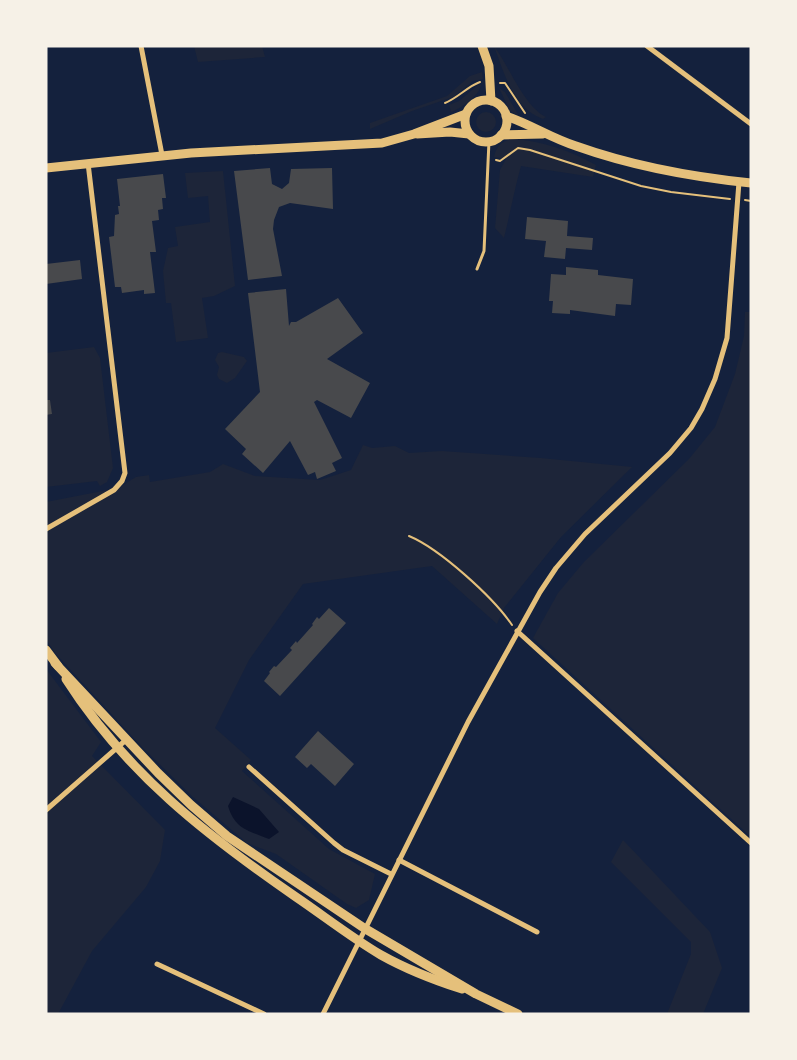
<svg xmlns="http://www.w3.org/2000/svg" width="797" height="1060" viewBox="0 0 797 1060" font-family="Barlow,sans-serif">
	<rect width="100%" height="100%" fill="#14213d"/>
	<g fill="#1d2539">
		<path d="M194,46H262L265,57L198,62Z"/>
		<path d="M494,46C509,66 524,106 546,117L543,119C513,108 504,73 494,46Z"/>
		<path d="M482,72L483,79L473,81L453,97L412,111L370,129V123L447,96L470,76Z"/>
		<path d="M478,85H481C479,96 462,108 451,112L449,105L459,101Z"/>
		<path d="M499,88L505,92L519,116L510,111Z"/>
		<circle cx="486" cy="122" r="10"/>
		<path d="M512,139C543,141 569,150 596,165L593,177L521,166C514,191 510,214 504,238L495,228L500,170L506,159L494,157C497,146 500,142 512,139Z"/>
		<path d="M223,171L235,286L214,296L202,298L208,338L176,342L171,303H166L163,271L168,248L178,246L175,227L210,222L208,196L188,198L185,173Z"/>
		<path d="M745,312H751V837L533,638L558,593L584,562L689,459L715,427L735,374L744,336Z"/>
		<path d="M94,347L100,358L113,468L107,482L100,486L97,481L46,487V415L52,414L50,400H46V353Z"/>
		<path d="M222,352L244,357L247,361L235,378L227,383L219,379L217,375L219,367L215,360L218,353Z"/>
		<path d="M363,445L372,448L395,446L409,453L442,451L541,458L632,467L561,537L504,608L497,624L432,566L303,584L249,660L215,728L251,760L242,771L329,849L375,874L369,900L356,908L347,904L276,854L247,843L193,797L143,748L55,653L46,639V502L118,488L136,477L149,475L150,482L210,472L223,464L255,476L320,480L351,470Z"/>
		<path d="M46,669L101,742L92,756L165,830L160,861L146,887L92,951L58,1014H46Z"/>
		<path d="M623,840L710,932L722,968L703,1014H667L691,954V942L611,862Z"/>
	</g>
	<path fill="#0b132b" d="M233,797L259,809L279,832L269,839C247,830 235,829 228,806Z"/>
	<g fill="#48494c">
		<path d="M270,168L272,184L282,189L289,183L291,169L332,168L333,209L290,203L279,207L274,220L273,229L282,276L248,280L234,171Z"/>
		<path d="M163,174L166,198H162L163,209L158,210L159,220L152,221L156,252H150L155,293L144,294V290L122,293L121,287H115L109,237L114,236L115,215L119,214L118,206H120L117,179Z"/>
		<path d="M527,217L568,221L567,236L593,238L592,250L566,248L565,259L544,257L546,241L525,239Z"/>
		<path d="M80,260L82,279L46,284V264Z"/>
		<path d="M566,267L598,270V275L633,279L631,305L616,304L615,316L570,310V314L552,313L553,301H549L551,274L566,275Z"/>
		<path d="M286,289L289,326L291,322H296L338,298L363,333L327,359L370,383L351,418L317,400L314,402L342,458L332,463L336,471L317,479L315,472L308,475L290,441L263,473L242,454L246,449L225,429L260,392L248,293Z"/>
		<path d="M46,400H50L52,414L46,415Z"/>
		<path d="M329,608L346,623L280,696L264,681L270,673L269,672L274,666L276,667L292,650L290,648L296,641L297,643L313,625L312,624L317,617L319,619Z"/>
		<path d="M318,731L354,764L335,786L311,764L307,768L295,757Z"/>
	</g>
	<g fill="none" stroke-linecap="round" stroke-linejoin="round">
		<g stroke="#e5c07b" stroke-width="2">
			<path d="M500,83H505L525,113"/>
			<path d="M445,103C458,98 468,86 480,82"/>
			<path d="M496,160L500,161L518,148L530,150L641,186L671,192L730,199"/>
			<path d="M745,200L751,201"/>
			<path d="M409,536C440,549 493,597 512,625"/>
		</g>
		<path stroke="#e5c07b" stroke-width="3" d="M477,269L484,251L489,141"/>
		<g stroke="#e5c07b" stroke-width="5">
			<path d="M141,46L162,155"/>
			<path d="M647,46L751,124"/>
			<path d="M46,529L114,490L122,481L125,473L88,163"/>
			<path d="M517,631L751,843"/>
			<path d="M249,767L334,843L343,850L391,874"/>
			<path d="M46,810L127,739"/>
			<path d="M399,860L537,932"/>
			<path d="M157,964L264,1014"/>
			<path d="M323,1014L468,722L540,592L556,568L585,534L670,453L691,428L702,409L715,379L727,338L739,182"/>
		</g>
		<g stroke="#e5c07b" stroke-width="9">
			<path d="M482,46L489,66L491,101"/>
			<circle cx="486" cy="121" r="21"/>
			<path d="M506,116C530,124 551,138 576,146C632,166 692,177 751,183"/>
			<path d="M417,134L450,132L469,134"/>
			<path d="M501,135L543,134"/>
			<path d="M46,168L191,153L382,143L414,134L466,114"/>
			<path d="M46,650L58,666"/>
			<path d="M55,663L158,773L191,805L227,836L364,928L476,994L518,1014"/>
			<path d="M66,679C126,773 206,835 296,897C324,916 352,938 381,955C406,969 434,980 462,989"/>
		</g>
	</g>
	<rect width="797" height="1060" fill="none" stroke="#f6f1e7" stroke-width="95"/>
</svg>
